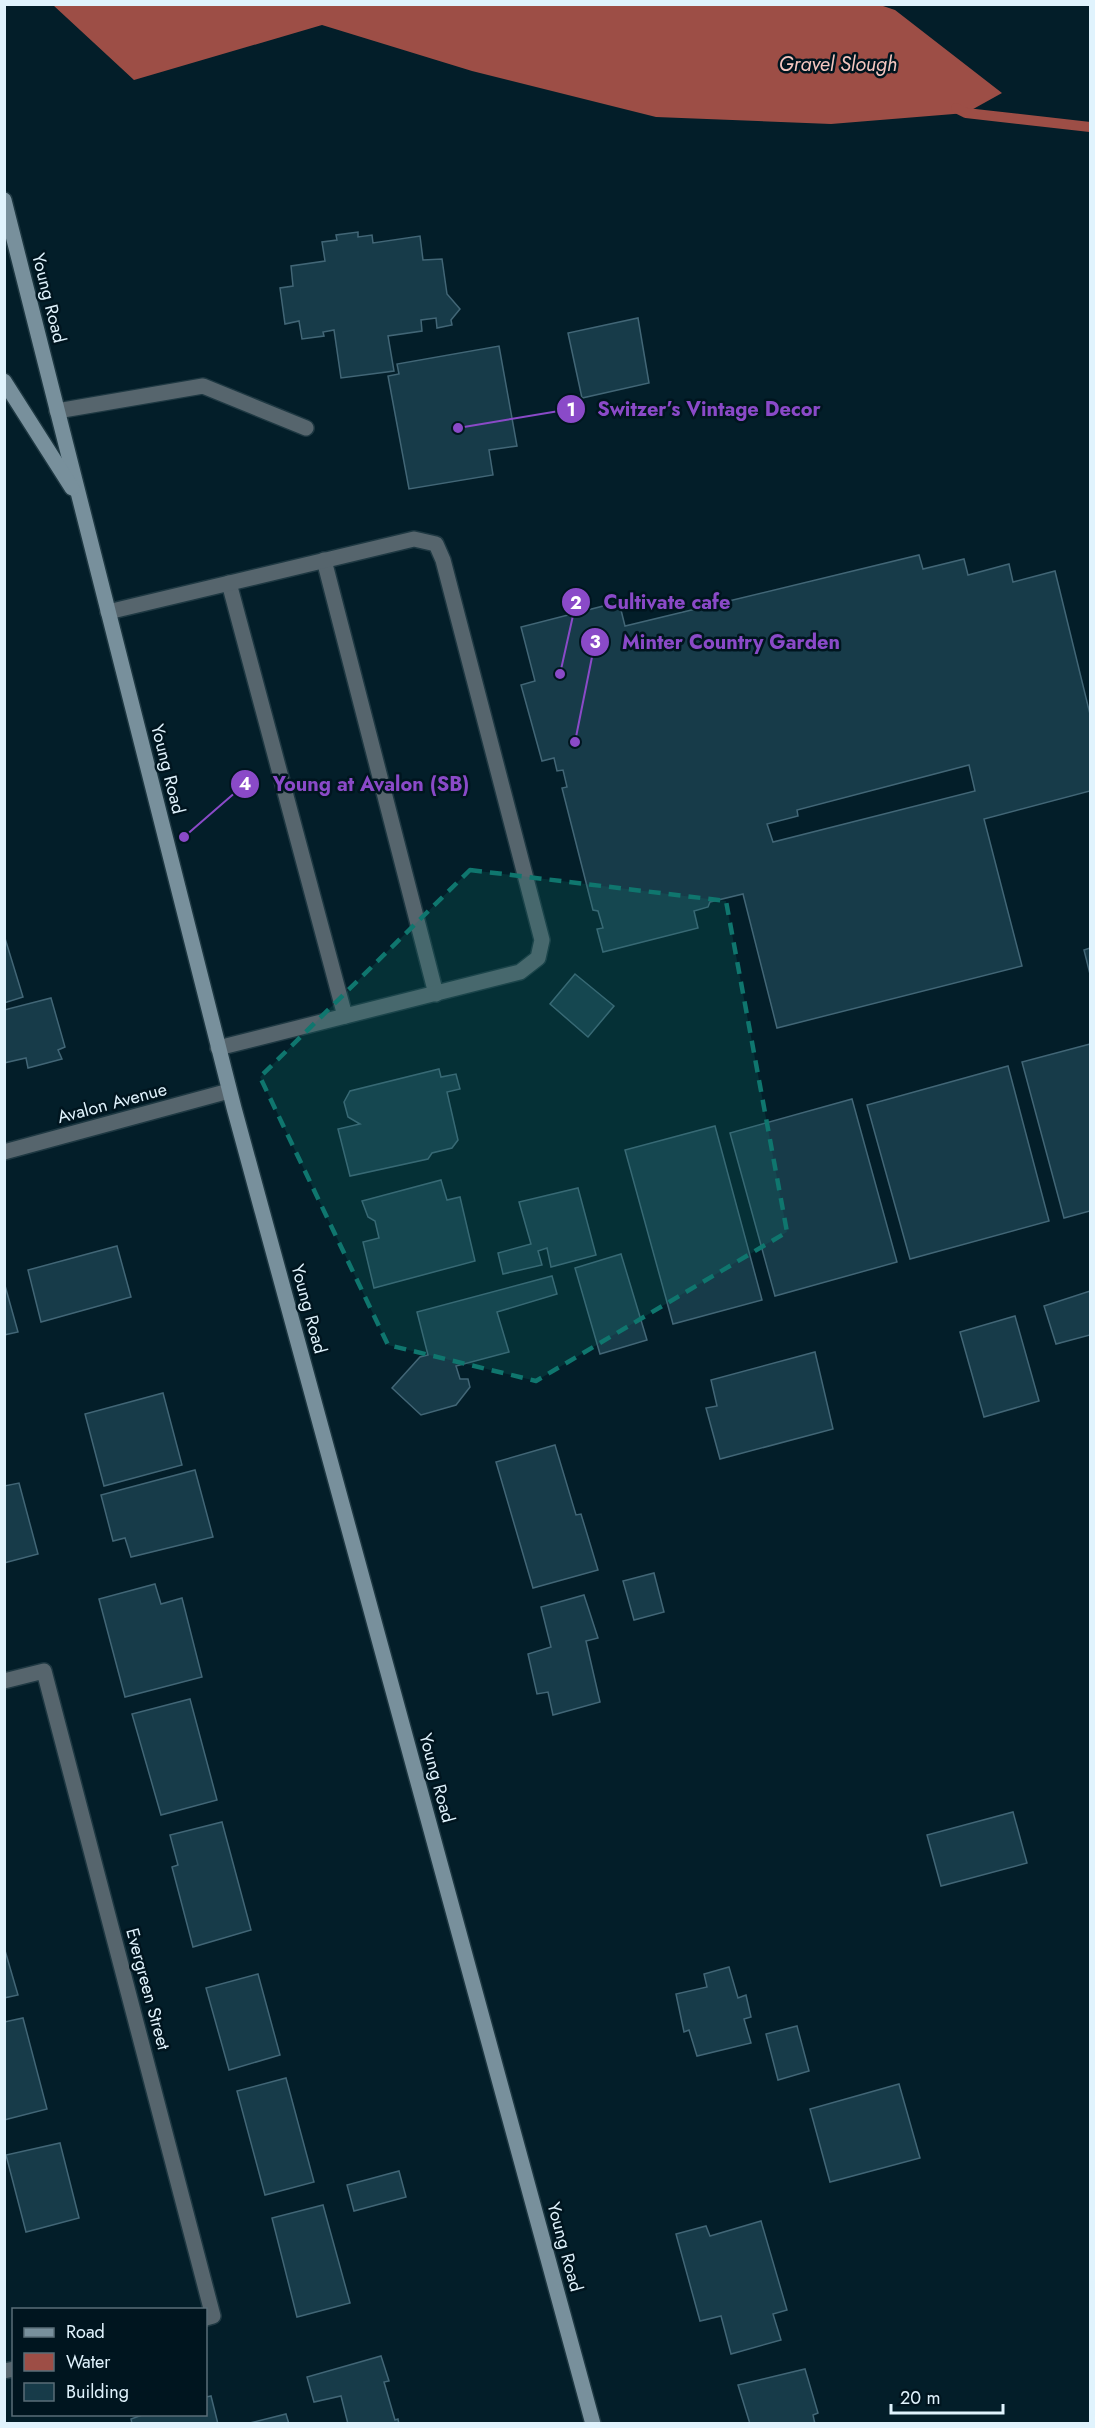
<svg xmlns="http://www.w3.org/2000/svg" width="1095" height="2428" viewBox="0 0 1095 2428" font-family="Jost,sans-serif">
	<rect width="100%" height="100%" fill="#031e29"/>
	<path fill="#9d4e46" d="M53,5H880L895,10L1002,93L966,113L831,124L656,117L472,71L322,25L134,80Z"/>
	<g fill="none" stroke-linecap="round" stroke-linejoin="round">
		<path stroke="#9d4e46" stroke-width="10" d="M956,108L966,113L1090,127"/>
	</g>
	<g fill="#173b49" stroke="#426676" stroke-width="1.5" fill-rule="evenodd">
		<path d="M358,232V237L372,235L373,243L420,236L423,260L442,259L447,294L460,309L451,320L452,325L437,328L436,318L421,320L422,331L388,336L394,371L341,378L334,330L323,332L324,336L302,339L299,321L285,324L280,288L293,286L291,266L325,261L322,242L337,240L336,235Z"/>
		<path d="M638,318L649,383L582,398L568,333Z"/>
		<path d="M499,346L517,446L489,450L493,475L409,489L388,376L399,374L397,364Z"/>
		<path d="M919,555L923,569L964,559L968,575L1009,564L1013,582L1055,571L1090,714V791L984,819L1022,966L777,1028L743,894L710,902L708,907L694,911L698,928L603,952L597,929L603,928L598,911L593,910L562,788L567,787L563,770L557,771L554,758L542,761L521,685L535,681L521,627L619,602L625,626ZM969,765L975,791L773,842L767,824L798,816L797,810Z"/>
		<path d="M4,935L23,997L4,1003Z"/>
		<path d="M1090,948V974L1084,950Z"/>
		<path d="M575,974L614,1006L588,1037L550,1004Z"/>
		<path d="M51,998L65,1047L58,1050L62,1059L28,1068L26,1058L4,1063V1010Z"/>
		<path d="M1090,1044V1211L1064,1218L1022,1062Z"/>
		<path d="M1008,1066L1049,1221L910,1259L867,1105Z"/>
		<path d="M439,1069L441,1077L456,1074L460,1089L447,1092L458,1140L452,1148L432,1153L428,1159L350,1176L338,1129L360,1124L348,1117L344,1102L350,1091Z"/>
		<path d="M852,1099L897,1262L775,1296L730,1133Z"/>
		<path d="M715,1126L762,1300L673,1324L625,1150Z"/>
		<path d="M441,1180L447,1200L460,1197L475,1261L374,1288L363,1242L379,1238L375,1221L368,1217L362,1201Z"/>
		<path d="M578,1188L596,1255L551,1267L547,1248L538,1251L542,1265L503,1274L498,1253L531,1244L519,1202Z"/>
		<path d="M117,1246L131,1297L41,1322L28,1270Z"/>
		<path d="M621,1254L647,1340L600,1354L575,1268Z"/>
		<path d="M552,1276L557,1294L497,1312L509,1352L456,1366L460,1379H468L470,1387L456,1405L421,1415L392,1388L420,1357L428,1355L417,1312Z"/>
		<path d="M4,1282L18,1332L4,1335Z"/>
		<path d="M1090,1291V1335L1056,1344L1044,1306Z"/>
		<path d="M1015,1316L1039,1401L984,1417L960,1332Z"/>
		<path d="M815,1352L833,1429L720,1459L706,1408L717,1406L711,1380Z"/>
		<path d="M163,1393L182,1465L104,1486L85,1414Z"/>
		<path d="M555,1445L576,1515L581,1514L598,1570L533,1588L496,1462Z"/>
		<path d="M195,1470L213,1537L131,1557L125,1538L113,1541L101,1495Z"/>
		<path d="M19,1483L38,1554L4,1563V1486Z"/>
		<path d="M654,1573L664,1612L634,1620L623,1581Z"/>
		<path d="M155,1584L161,1604L182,1598L202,1677L125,1697L99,1599Z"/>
		<path d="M584,1595L598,1638L586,1641L600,1702L553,1715L548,1692L537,1694L528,1654L551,1647L541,1607Z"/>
		<path d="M190,1699L217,1800L161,1815L132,1714Z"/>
		<path d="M1013,1812L1027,1863L941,1886L927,1835Z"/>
		<path d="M222,1822L251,1930L193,1947L172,1867L178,1865L170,1835Z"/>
		<path d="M4,1947L18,1995L4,1998Z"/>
		<path d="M729,1967L738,1998L746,1995L751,2017L744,2019L751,2043L697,2056L689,2030L684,2032L676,1994L707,1987L704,1974Z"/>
		<path d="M258,1974L280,2055L229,2070L206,1988Z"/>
		<path d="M23,2018L47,2109L4,2120V2022Z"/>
		<path d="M797,2026L809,2071L778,2080L766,2034Z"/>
		<path d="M286,2078L314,2182L265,2195L237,2091Z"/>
		<path d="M899,2084L920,2158L830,2182L810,2109Z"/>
		<path d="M60,2143L79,2218L26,2232L6,2155Z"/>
		<path d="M399,2171L406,2197L354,2211L347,2185Z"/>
		<path d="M323,2205L350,2303L297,2317L272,2218Z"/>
		<path d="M761,2221L787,2310L773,2314L781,2340L731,2354L721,2316L700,2321L676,2234L706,2226L710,2236Z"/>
		<path d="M381,2356L389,2381L384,2382L395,2420L398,2419L399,2424H348L341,2396L314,2402L307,2377Z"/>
		<path d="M805,2369L818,2413L813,2415L815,2424H750L738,2385Z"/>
		<path d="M211,2396L218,2424H132L131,2419L145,2414H206V2397Z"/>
		<path d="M286,2414L289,2424H251L250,2423Z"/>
	</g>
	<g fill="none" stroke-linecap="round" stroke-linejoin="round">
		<g stroke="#1e3842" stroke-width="18">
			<g id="lane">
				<path d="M57,411L203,386L306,428"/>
				<path d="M324,560L436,994"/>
				<path d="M229,583L345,1016"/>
				<path d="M108,612L414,539L436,544L443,560L542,940L538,958L520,972L218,1048"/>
			</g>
		</g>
		<g stroke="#1e3842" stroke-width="18">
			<g id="street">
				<path d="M4,1152L229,1091"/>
				<path d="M4,1681L44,1671L213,2316L206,2318"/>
				<path d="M4,2371L14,2369"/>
			</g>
		</g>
		<g stroke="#1e3842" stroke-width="18">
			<g id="secondary">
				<path d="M4,200L234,1108L593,2424"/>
				<path d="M4,381L72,488"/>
			</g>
		</g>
		<use href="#lane" stroke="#56656d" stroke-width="15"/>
		<use href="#street" stroke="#56656d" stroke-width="15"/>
		<use href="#secondary" stroke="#78909c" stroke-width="15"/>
	</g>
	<path fill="#0f766e" fill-opacity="0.2" stroke="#0f766e" stroke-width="4.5" stroke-dasharray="12 8" stroke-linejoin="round" d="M470,870L726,901L787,1232L536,1381L388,1345L260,1077Z"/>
	<g text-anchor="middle" stroke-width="5" stroke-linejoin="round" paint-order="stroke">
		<g font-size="18" fill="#e0f3fd" stroke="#00151f">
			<text transform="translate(49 298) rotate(76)" y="6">Young Road</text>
			<text transform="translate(168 769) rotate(76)" y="6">Young Road</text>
			<text transform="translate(112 1103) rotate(-15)" y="6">Avalon Avenue</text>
			<text transform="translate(309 1309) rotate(75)" y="6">Young Road</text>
			<text transform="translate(437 1778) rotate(75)" y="6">Young Road</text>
			<text transform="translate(148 1989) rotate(75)" y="6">Evergreen Street</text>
			<text transform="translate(565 2247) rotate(75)" y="6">Young Road</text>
		</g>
		<g font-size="20" font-style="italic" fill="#f6c7c0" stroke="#00151f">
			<text x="838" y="71">Gravel Slough</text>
		</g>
	</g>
	<path fill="none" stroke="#8a4ac8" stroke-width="2" d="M458 428L571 409M560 674L576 602M575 742L595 642M184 837L245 784"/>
	<g fill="#8a4ac8" stroke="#00151f" stroke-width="2">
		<circle cx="458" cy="428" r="6"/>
		<circle cx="560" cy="674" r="6"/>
		<circle cx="575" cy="742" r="6"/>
		<circle cx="184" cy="837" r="6"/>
		<circle cx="571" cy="409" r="15"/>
		<circle cx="576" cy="602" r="15"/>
		<circle cx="595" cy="642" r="15"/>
		<circle cx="245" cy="784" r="15"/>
	</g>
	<g font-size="18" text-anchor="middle" font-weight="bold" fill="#fff">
		<text x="571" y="416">1</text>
		<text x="576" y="609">2</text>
		<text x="595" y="648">3</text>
		<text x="245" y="790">4</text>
	</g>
	<g font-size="20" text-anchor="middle" font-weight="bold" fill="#8a4ac8" stroke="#00151f" stroke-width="5" stroke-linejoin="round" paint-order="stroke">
		<text x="709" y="416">Switzer’s Vintage Decor</text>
		<text x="667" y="609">Cultivate cafe</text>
		<text x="731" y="649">Minter Country Garden</text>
		<text x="371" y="791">Young at Avalon (SB)</text>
	</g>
	<rect width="1095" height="2428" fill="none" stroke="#e0f3fd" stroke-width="12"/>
	<rect x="12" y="2308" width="195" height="108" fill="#00151f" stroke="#5a6e78" stroke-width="1.5"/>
	<rect x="24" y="2328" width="30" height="9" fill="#78909c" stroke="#5a6e78" stroke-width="1.5"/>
	<text x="66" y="2338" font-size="18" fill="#e0f3fd">Road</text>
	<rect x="24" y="2353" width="30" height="18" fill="#9d4e46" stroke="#5a6e78" stroke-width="1.5"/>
	<text x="66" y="2368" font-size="18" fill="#e0f3fd">Water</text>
	<rect x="24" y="2383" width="30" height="18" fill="#173b49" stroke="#5a6e78" stroke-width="1.5"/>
	<text x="66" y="2398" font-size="18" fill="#e0f3fd">Building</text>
	<path d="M891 2404v9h112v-9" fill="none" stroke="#e0f3fd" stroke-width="3"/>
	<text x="900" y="2404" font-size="18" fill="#e0f3fd" stroke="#00151f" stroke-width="4.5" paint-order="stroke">20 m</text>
</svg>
